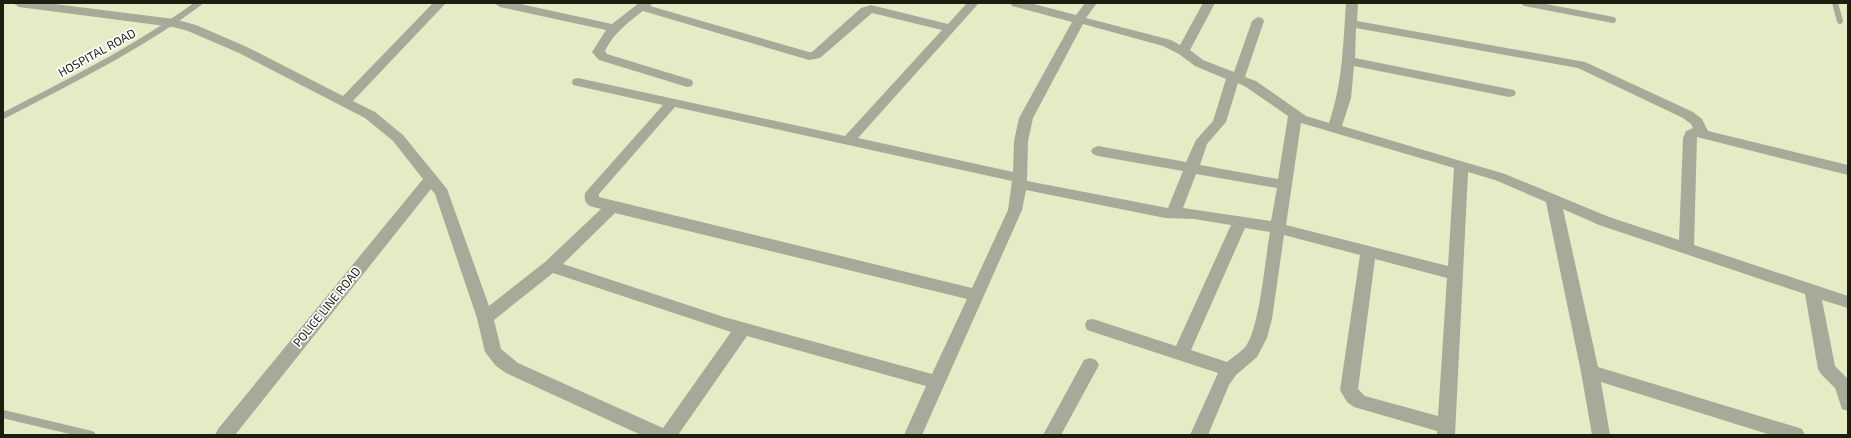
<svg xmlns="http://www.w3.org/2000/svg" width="1851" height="438" viewBox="0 0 1851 438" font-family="'Exo 2',sans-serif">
	<rect width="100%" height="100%" fill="#e5ecc5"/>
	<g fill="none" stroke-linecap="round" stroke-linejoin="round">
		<g stroke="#a6aa99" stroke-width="6">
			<path d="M1525,3L1613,20"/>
			<path d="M1835,3L1840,21"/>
			<path d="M3,116C70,81 138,48 199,3"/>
		</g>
		<path stroke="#a6aa99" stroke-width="8" d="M3,414L91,435"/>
		<g fill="#a6aa99" fill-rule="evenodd">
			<path d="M13,3H47L174,19L196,25L247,47L343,96L433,3H446L353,101L375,112L403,135L447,189L489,306L545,262L601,209C590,206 583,206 585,193L663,105L573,85L572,82L573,79L578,78L845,136L942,30L872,13L820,58L809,60L643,11C627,23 613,34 605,51L607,54L692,80L693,83L692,86L687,87L599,60L592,52L606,30L500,7L494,3H516L612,24L639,3H653L650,6L809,52H812L861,8L871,5L948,24L967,3H979L858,138L1013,172L1014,141L1019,118L1072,22L1012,6L1010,3H1030L1076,15L1085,3H1097L1086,18L1171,40L1180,45L1203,3H1215L1190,50L1203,60L1234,72L1252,21L1258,17L1262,18L1264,21L1245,77L1256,81L1306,116L1329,123C1343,82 1343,44 1346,3H1358L1357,21L1585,62L1693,112L1702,119L1708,131L1848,165V175L1697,137L1694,245L1848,296V308L1822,300L1835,366L1848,379V411L1842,409L1835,388L1821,374L1818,369L1805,294L1599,225L1563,209L1598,367L1796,427L1802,429L1805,435H1771L1601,382L1610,435H1592L1581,372L1546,202L1495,180L1468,172L1455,435H1437V431L1354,407L1347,402L1340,390L1360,255L1284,235L1272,319L1267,338L1257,357L1236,375L1229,385L1208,435H1190L1218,373L1087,330L1085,325L1087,320L1093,319L1176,346L1231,225L1194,219L1165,218L1026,190L1022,210L922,435H904L926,386L747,336L678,435H641L506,373L496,366L485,352L477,318L435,194L431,189L235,435H215L218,429L423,179L393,141L365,118L239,53L188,31L173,27L19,7ZM1083,24L1163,46L1179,54L1195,66L1226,79L1213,121L1196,140L1186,162L1098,146L1093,148L1091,151L1093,154L1098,156L1183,171L1168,208L1027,181L1028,141L1033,118ZM1356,28L1578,68L1683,118L1691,124L1693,128L1686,131L1683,138L1679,240L1609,217L1505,174L1342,126L1351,98L1354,66L1509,97L1514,96L1516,93L1514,90L1509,89L1355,58ZM1238,83L1246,87L1288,116L1278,179L1200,165L1207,144L1226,122ZM675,107L1012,181L1008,210L972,288L599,197V194ZM1301,123L1454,168L1448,266L1286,225ZM1196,174L1277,188L1271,221L1183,208ZM615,213L967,299L932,374L724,317L563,264ZM1245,228L1270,232C1265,259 1260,326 1246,346C1241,352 1233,357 1227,362L1191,350ZM1375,259L1447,278L1438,416L1365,396L1358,389ZM553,273L731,332L663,428L518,363L501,349L494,320Z"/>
			<path d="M1090,358L1096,360L1099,365L1061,435H1043L1084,360Z"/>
		</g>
	</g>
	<g text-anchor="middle" stroke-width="3.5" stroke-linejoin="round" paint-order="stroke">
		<g font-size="12" fill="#1b1d0f" stroke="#fff">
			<text transform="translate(97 53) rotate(-29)" y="4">HOSPITAL ROAD</text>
			<text transform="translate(327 307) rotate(-51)" y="4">POLICE LINE ROAD</text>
		</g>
	</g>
	<rect width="1851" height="438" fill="none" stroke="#1b1d0f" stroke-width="8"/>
</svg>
